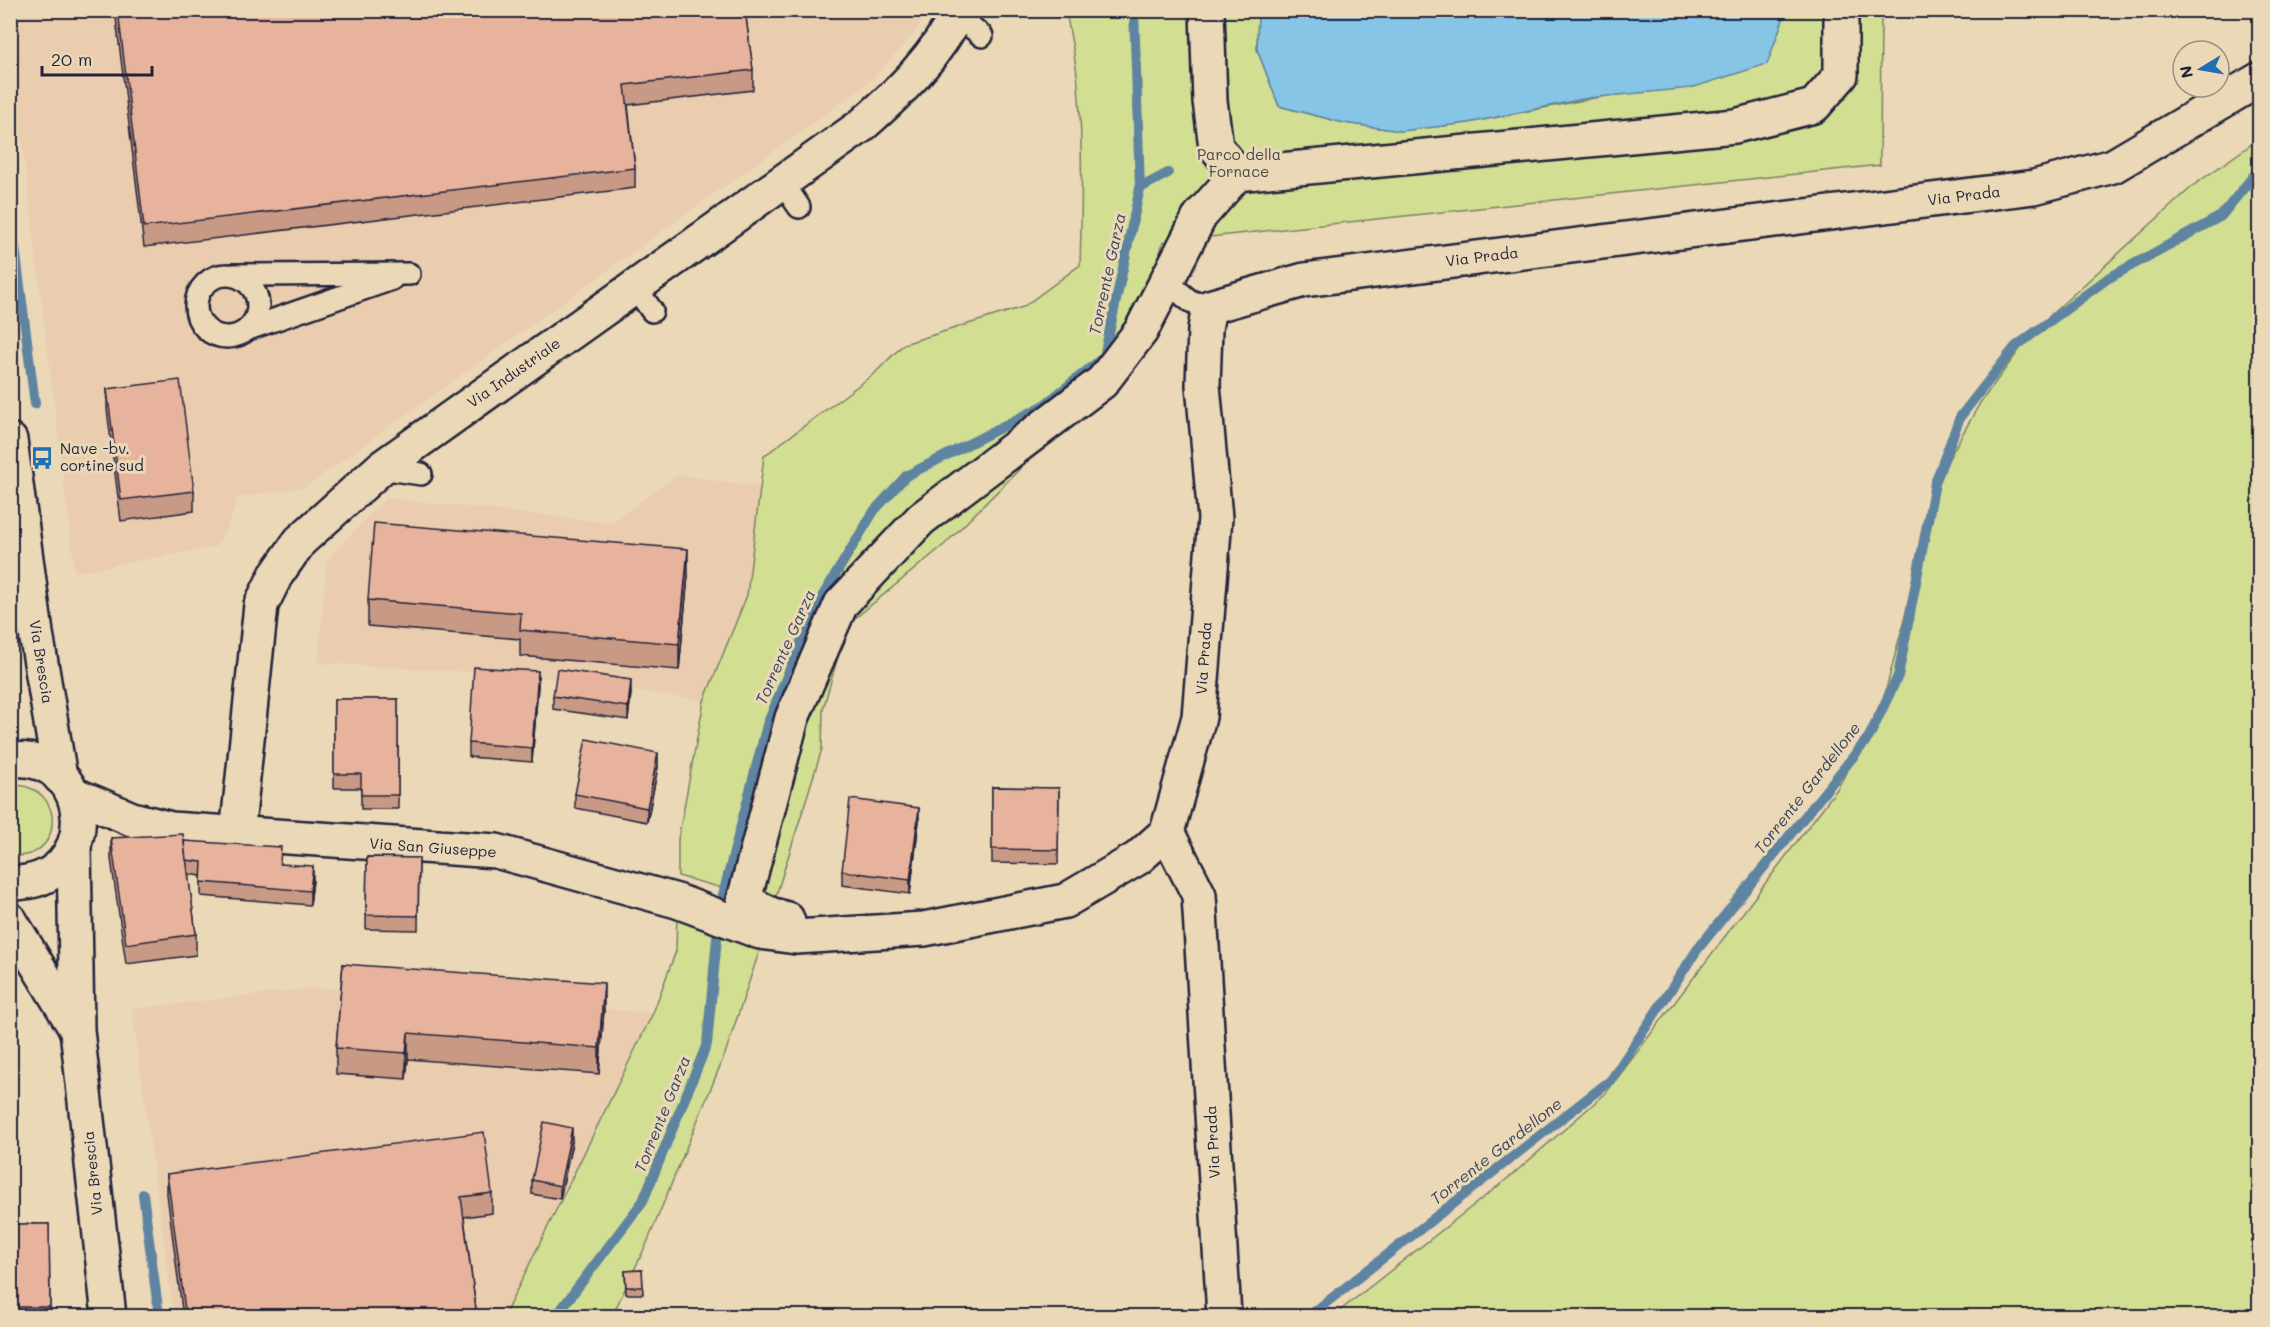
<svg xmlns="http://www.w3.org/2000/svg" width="2270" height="1327" viewBox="0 0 2270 1327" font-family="Mali,sans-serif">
	<rect width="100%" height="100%" fill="#ead8b6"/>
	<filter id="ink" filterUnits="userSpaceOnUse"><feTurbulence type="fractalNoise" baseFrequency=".0167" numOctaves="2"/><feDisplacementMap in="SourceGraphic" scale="12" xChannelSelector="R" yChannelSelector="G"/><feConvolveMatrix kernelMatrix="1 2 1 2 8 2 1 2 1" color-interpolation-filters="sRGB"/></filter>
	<g filter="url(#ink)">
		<g fill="#e9cdae">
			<path d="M10,11H927L916,30L891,59L864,86L305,487L238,497L227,528L215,547L75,572L11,52Z"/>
			<path d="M677,475L761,487L747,595L704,701L523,675L318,663L327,560L386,498L611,523Z"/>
			<path d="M316,988L653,1013L504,1316H174L132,1009Z"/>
		</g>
		<g fill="#d2de92" stroke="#7a8066" stroke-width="1.5">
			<path d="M1066,11H1258L1257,49L1279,106L1344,123L1401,131L1468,123L1767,64L1786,11H1881L1880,165L1163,242L1132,356L945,544L847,625L823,709L822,749L774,902L678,876V839L704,701L747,595L764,456L875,373L904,344L1023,307L1080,265C1082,204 1083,144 1078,84C1076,59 1070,35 1066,11Z"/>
			<path d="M2259,139V1316H1360L1338,1312L1512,1175L1606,1093L1837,789L1880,713L1912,589L1934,485L1980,403L2034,330L2194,185Z"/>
			<path d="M16,785C70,789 60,864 11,855V786Z"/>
			<path d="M677,912L760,949L725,1054L647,1243L612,1316H504L653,1013L676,951Z"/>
		</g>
		<path fill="#87c5e7" stroke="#5f84a2" stroke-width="1.5" d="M1258,11V10L1786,11L1767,64L1691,88L1588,98L1468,123L1401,131L1344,123L1279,106L1257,49Z"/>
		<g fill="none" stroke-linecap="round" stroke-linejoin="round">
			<g stroke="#5f84a2" stroke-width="10">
				<path d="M1140,188L1168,173"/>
				<path d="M10,208L35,404"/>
				<path d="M143,1194L159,1316"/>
				<path d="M556,1316L643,1201L707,1044L720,906L767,725L814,610L874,511L906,476L1043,406L1104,357L1140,188L1134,10"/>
				<path d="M1309,1316L1611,1080L1697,950L1869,737L1898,676L1935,483L1960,417L2015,347L2107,279L2221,216L2260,168"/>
			</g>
			<g stroke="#22223b" stroke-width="26">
				<g id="lane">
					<path d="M957,15L982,36"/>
					<path d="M782,182L799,207"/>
					<circle cx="227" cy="306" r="31"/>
					<path d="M233,275L409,274"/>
					<path d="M635,287L652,311"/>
					<path d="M1178,291L1190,301L1209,307"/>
					<path d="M248,329L392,279"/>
					<path d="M381,468L421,474"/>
				</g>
			</g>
			<g stroke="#22223b" stroke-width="38">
				<g id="street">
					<path d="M1207,10L1210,101L1216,147L1237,174"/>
					<path d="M73,794L132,819L171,829L496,851L677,901L760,932L796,937L924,929L1065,901L1138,858L1167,832L1199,717L1215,518L1203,385L1205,329L1209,307L1304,280L2034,187L2113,166L2260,79"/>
					<path d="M1167,832L1199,895L1224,1316"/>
					<path d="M237,835L261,605L276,575L300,541L381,468L861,126C899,93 937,56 959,10"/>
					<path d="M788,922L787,919L770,914L744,900L792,718L841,604L921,519L1102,382L1141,331L1200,216L1237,174L1735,126L1814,106L1841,75V10"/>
				</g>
			</g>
			<g stroke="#22223b" stroke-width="38">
				<g id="secondary">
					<path d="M10,440L36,633L60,777"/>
					<path d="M10,760C97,751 105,885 10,883"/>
					<path d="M74,848L77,1030L109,1316"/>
					<path d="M10,920L76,1029"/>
				</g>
			</g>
			<use href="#lane" stroke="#ead8b6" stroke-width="21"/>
			<use href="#street" stroke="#ead8b6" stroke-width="33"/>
			<use href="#secondary" stroke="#ead8b6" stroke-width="33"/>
		</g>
		<g fill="#c89a86" stroke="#22223b" stroke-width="1.5">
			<path d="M115,10H745L753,70V90L628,105L635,168V188L144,247Z"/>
			<path d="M107,389L194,491V511L121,521L107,409Z"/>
			<path d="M688,575L679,670L520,656V639L368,626V600Z"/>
			<path d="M538,685L532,762L469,757V743Z"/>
			<path d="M631,693L628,720L553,709V696Z"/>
			<path d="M334,699H398V809H361V788H334Z"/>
			<path d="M658,767L647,822L575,808V794Z"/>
			<path d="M992,787L1059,788L1058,864L992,863Z"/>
			<path d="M919,821L910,894L842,885V871Z"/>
			<path d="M111,838L184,841L281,864L313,880L310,905L201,896V876L188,874L196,934V955L126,964L111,859Z"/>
			<path d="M367,857L419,858L418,930L366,929Z"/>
			<path d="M343,964L604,1009L599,1074L408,1059L406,1079L336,1074V1048Z"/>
			<path d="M572,1142L560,1199L532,1194V1180Z"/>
			<path d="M167,1174L492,1193V1213L464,1217L477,1317H183L167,1194Z"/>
			<path d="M10,1224H49L50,1317H10Z"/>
			<path d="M642,1270L643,1294H626L625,1271Z"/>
		</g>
		<g fill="#a27d6d" stroke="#22223b" stroke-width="1.5">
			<path d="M688,549V575L679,670V644Z"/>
			<path d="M538,671V685L532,762V748Z"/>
			<path d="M631,680V693L628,720V707Z"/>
			<path d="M658,753V767L647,822V808Z"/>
			<path d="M919,808V821L910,894V880Z"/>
			<path d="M313,866V880L310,905V891Z"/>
			<path d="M604,983V1009L599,1074V1048Z"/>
			<path d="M408,1033V1059L406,1079V1053Z"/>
			<path d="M572,1128V1142L560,1199V1186Z"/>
		</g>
		<g fill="#e8b39c" stroke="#22223b" stroke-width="1.5">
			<path d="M118,10H745L753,70L625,85L635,168L144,227Z"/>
			<path d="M180,380L194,491L121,500L107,389Z"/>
			<path d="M374,523L688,549L679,644L520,630L521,613L368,600Z"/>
			<path d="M474,667L538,671L532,748L469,743Z"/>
			<path d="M557,669L631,680L628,707L553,696Z"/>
			<path d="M334,699H398V795H361V774H334Z"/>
			<path d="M586,739L658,753L647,808L575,794Z"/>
			<path d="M992,787L1059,788L1058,850L992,849Z"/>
			<path d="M850,799L919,808L910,880L842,871Z"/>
			<path d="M183,834L196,934L126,944L111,838Z"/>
			<path d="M184,841L281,847L280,864L313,866L310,891L201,882L202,862L186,860Z"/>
			<path d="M367,857L419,858L418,916L366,915Z"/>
			<path d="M343,964L604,983L599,1048L408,1033L406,1053L336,1048Z"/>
			<path d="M544,1122L572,1128L560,1186L532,1180Z"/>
			<path d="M484,1132L492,1193L461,1197L477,1317H186L167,1174Z"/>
			<path d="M10,1224H49L50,1307H10Z"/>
			<path d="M642,1270L643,1287H626L625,1271Z"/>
		</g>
	</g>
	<defs>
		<g id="bus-bare" transform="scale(1.8)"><path d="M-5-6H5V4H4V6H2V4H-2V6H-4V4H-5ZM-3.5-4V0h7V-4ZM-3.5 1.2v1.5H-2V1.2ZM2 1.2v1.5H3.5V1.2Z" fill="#1f6fb2" stroke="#ead8b6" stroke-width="2.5" paint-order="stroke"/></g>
	</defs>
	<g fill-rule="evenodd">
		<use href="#bus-bare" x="42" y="458"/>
	</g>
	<g text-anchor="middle" stroke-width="6" stroke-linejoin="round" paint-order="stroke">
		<g font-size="15" fill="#45484c" stroke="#ead8b6">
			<text x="1239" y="160">Parco della<tspan x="1239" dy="17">Fornace</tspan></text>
		</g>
		<g font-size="15" fill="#22223b" stroke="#ead8b6">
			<text transform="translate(1964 196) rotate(-7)" y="5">Via Prada</text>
			<text transform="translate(1482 257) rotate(-7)" y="5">Via Prada</text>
			<text transform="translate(514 373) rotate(-35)" y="5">Via Industriale</text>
			<text transform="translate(1204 658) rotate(-86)" y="5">Via Prada</text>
			<text transform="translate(41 662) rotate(81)" y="5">Via Brescia</text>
			<text transform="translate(433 848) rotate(4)" y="5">Via San Giuseppe</text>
			<text transform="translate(1213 1142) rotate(-93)" y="5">Via Prada</text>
			<text transform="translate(93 1173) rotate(-96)" y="5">Via Brescia</text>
		</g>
		<g font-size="15" fill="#22223b" stroke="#ead8b6" text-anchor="start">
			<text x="60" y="454">Nave -bv.<tspan x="60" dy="17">cortine sud</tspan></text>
		</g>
		<g font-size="16" font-style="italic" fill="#36435d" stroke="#ead8b6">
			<text transform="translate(1107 274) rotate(-78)" y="6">Torrente Garza</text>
			<text transform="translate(785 647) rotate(-66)" y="6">Torrente Garza</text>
			<text transform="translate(1807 788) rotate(-52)" y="6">Torrente Gardellone</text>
			<text transform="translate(662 1114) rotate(-68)" y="6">Torrente Garza</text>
			<text transform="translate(1496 1151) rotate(-38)" y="6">Torrente Gardellone</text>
		</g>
	</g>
	<rect width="2270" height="1327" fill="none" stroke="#ead8b6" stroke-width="36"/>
	<rect x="18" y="18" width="2234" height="1291" fill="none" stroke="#22223b" stroke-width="2" filter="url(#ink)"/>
	<g transform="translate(2201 69) rotate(259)"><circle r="28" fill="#ead8b6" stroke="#9a8f85" stroke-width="1.5"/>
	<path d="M0-4.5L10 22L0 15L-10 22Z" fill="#1f6fb2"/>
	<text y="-9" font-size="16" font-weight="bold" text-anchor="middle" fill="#22223b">N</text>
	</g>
	<path d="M42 66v9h110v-9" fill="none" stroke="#22223b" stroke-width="3"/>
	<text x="51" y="66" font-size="18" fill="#22223b" stroke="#ead8b6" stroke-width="4.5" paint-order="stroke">20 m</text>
</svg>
